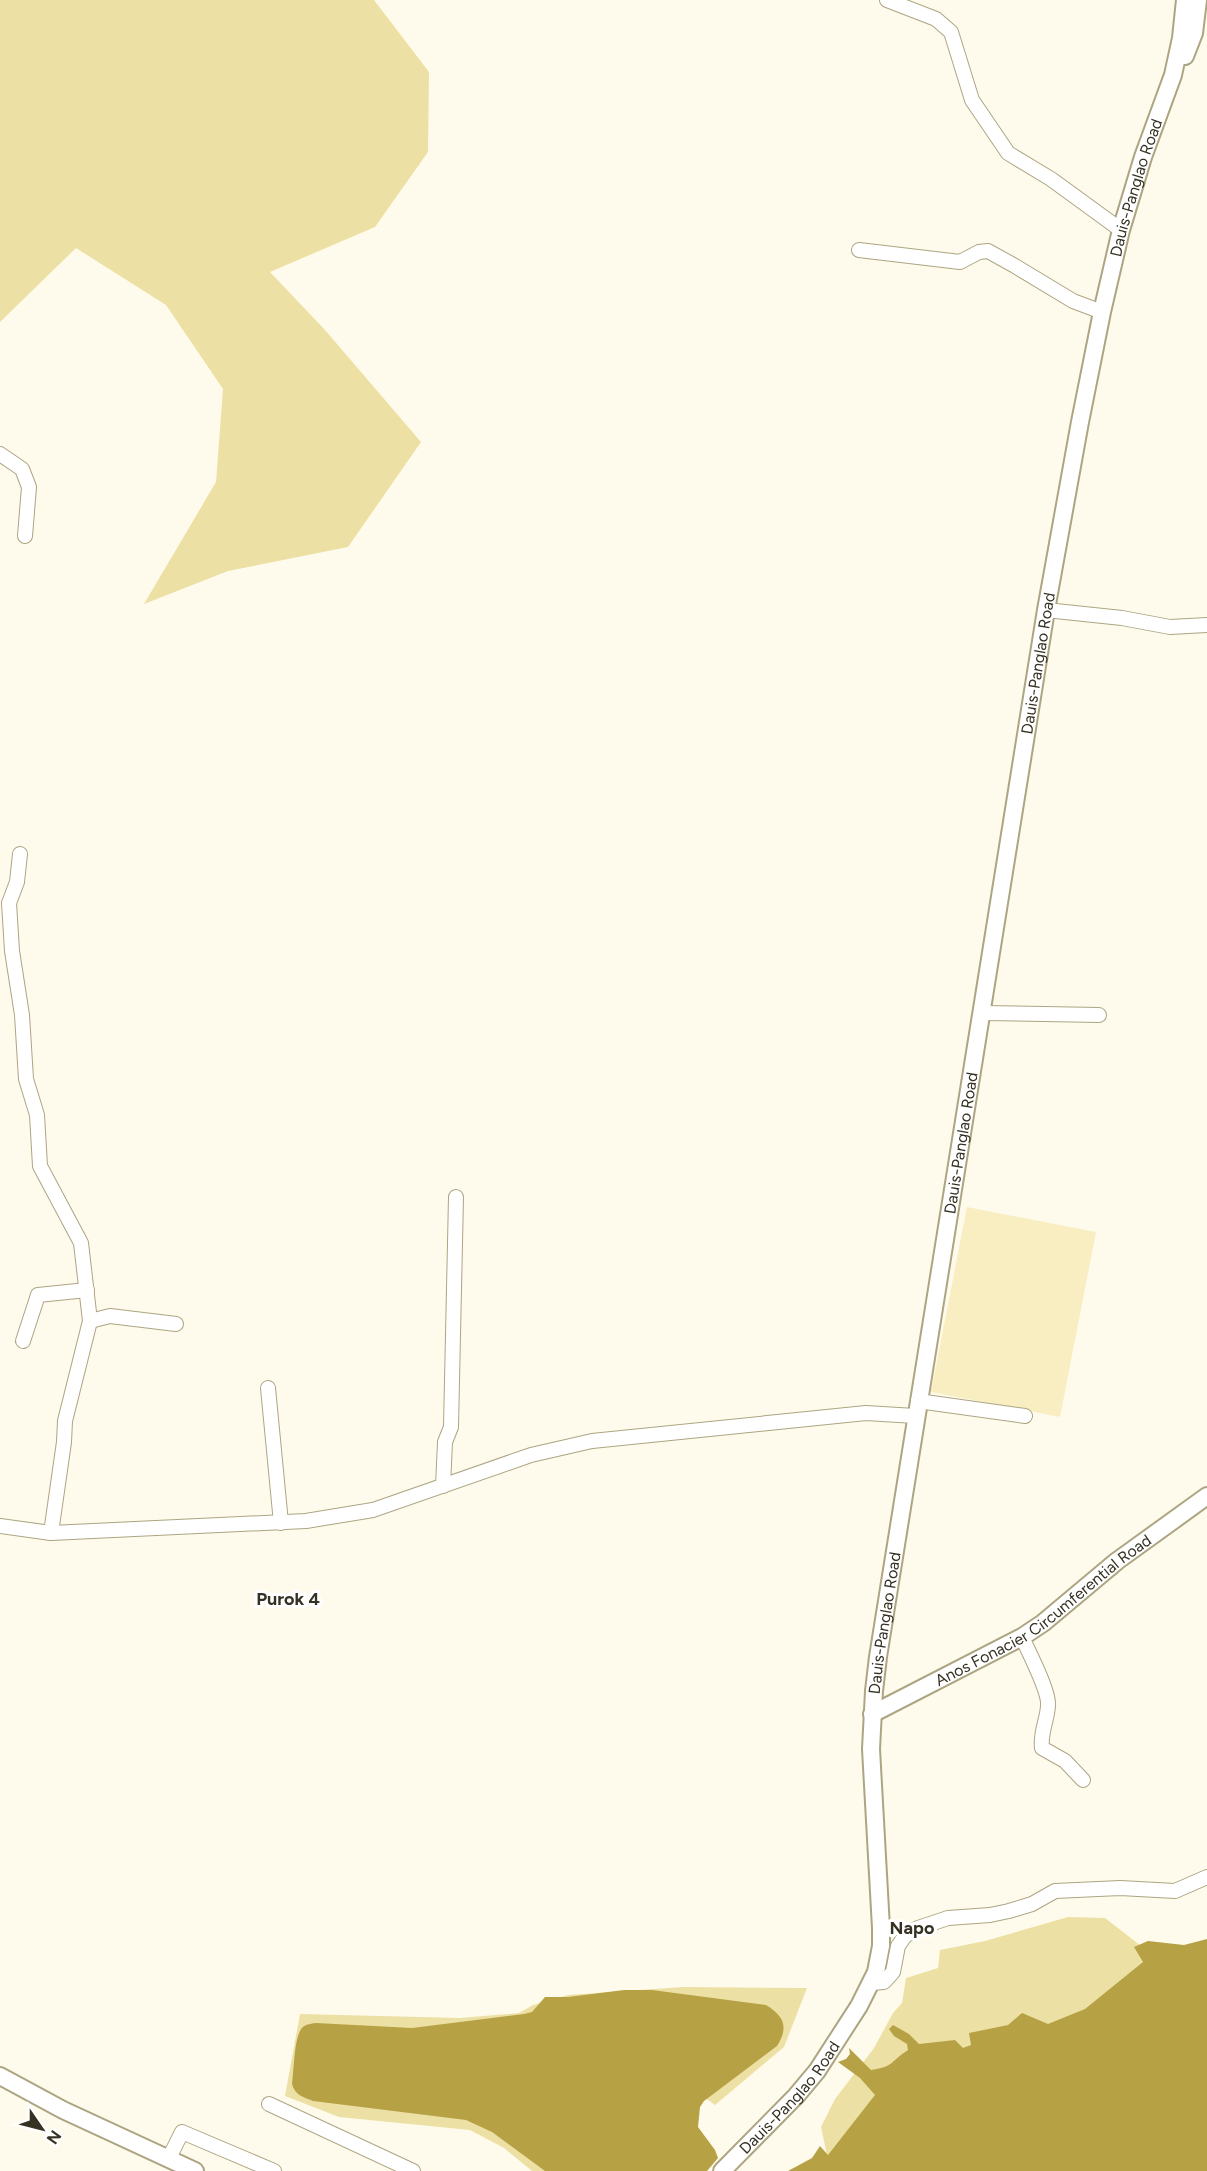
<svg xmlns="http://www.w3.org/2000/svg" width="1207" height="2171" viewBox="0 0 1207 2171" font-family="Figtree,sans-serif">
	<rect width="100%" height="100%" fill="#fefbec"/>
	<path fill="#f8eec2" d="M967,1207L1096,1232L1060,1417L931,1392Z"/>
	<g fill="#ede0a4">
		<path d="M0,0H374L429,72L428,152L375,227L270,272L325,330L421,442L348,547L228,571L144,604L216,482L223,389L166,305L76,248L0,322Z"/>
		<path d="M1068,1917L1105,1918L1145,1949L1146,1971L1134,1986L827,2155L821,2127L835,2099L874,2048L893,2013L902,2003L906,1978L938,1968L940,1950L985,1941Z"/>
		<path d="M683,1987L807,1988L784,2047L715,2105L655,2061L676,2171H532L504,2148L470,2130L339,2117L285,2096L300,2014L460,2018L519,2013L533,2005L568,1995Z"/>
	</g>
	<g fill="#b6a144">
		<path d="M1207,1939V2171H788L812,2158L820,2146L828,2155L875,2095L860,2078L838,2062L846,2059L850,2054L849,2048L871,2070C896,2066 889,2062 908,2050L907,2044L894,2036L889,2029L893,2025L909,2034L919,2044L955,2040L963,2048L971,2045L969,2033L1008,2025L1022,2013L1048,2024L1085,2009L1143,1962L1134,1947L1148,1941L1184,1945Z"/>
		<path d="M624,1990H652L766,2005C784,2016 789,2027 777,2046L704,2101L700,2107L698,2127L715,2150L718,2158L707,2171H545L492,2132L466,2120L313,2101C303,2097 295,2095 292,2084C294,2070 294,2043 300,2031C303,2024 310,2024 316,2023L412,2028L524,2014L532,2012L545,1997H568Z"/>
	</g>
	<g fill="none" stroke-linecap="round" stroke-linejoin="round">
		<g stroke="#ada582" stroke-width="16">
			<g id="minor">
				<path d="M887,0L936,19L951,32L972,100L1008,153L1051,179L1121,230"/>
				<path d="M859,250L960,262L979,252L988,251L1015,266L1073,301L1102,312"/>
				<path d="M0,454L22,469L29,487L25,536"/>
				<path d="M1046,610L1122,618L1170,627L1207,625"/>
				<path d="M20,854L17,882L9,903L12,951L22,1015L26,1079L37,1115L40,1166L81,1243L90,1321L65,1421L64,1442L51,1533"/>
				<path d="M982,1013L1099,1015"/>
				<path d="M90,1321L110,1316L176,1324"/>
				<path d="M23,1341L38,1295L87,1290"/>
				<path d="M268,1388L281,1523"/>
				<path d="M918,1401L1025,1416"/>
				<path d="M443,1486L445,1442L451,1427L456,1197"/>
				<path d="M0,1526L51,1533L306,1521L373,1510L531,1455L592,1441L866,1413L915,1416"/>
				<path d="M1022,1637C1028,1651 1050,1692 1048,1706C1047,1721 1040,1733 1042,1748L1065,1761L1083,1780"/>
				<path d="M872,1983L884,1982L893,1972L898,1946L905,1936L918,1928L948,1918L990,1915L1009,1911L1032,1904L1055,1891L1120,1888L1175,1891L1207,1877"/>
				<path d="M269,2104L413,2171"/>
				<path d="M169,2158L182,2132L274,2171"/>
			</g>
		</g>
		<g stroke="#ada582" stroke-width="20">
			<g id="major">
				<path d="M1185,56L1194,33L1198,0"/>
				<path id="s1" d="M872,1714L1022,1637L1043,1623L1117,1561L1207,1496"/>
				<path d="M0,2076L63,2110L195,2171"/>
				<path id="s2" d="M722,2171L796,2096L817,2071L859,2006L876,1972L881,1946V1928L871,1749L874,1691L878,1657L1046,610L1080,422L1102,312L1121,230L1143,157L1173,75L1181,38L1185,0"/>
			</g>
		</g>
		<use href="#minor" stroke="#fff" stroke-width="14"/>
		<use href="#major" stroke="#fff" stroke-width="16"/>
	</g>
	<g text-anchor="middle" stroke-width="6" stroke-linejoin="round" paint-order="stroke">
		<g font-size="16" fill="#353123" stroke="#fff">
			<text dy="6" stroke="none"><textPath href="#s2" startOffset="2062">Dauis-Panglao Road</textPath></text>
			<text dy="6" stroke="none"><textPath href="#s2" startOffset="1576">Dauis-Panglao Road</textPath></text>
			<text dy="6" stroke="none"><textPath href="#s2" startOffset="1090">Dauis-Panglao Road</textPath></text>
			<text dy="6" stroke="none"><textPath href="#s1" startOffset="201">Anos Fonacier Circumferential Road</textPath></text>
			<text dy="6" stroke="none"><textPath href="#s2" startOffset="604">Dauis-Panglao Road</textPath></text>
			<text dy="6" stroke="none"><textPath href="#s2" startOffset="100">Dauis-Panglao Road</textPath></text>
		</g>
		<g font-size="18" font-weight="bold" fill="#353123" stroke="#fff">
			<text x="288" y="1605">Purok 4</text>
			<text x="912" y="1934">Napo</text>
		</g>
	</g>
	<g transform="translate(42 2129) rotate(125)" stroke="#ffffff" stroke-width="4.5" paint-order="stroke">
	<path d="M0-4.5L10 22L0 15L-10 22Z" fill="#353123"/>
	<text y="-9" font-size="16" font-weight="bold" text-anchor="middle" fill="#353123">N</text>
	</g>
</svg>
